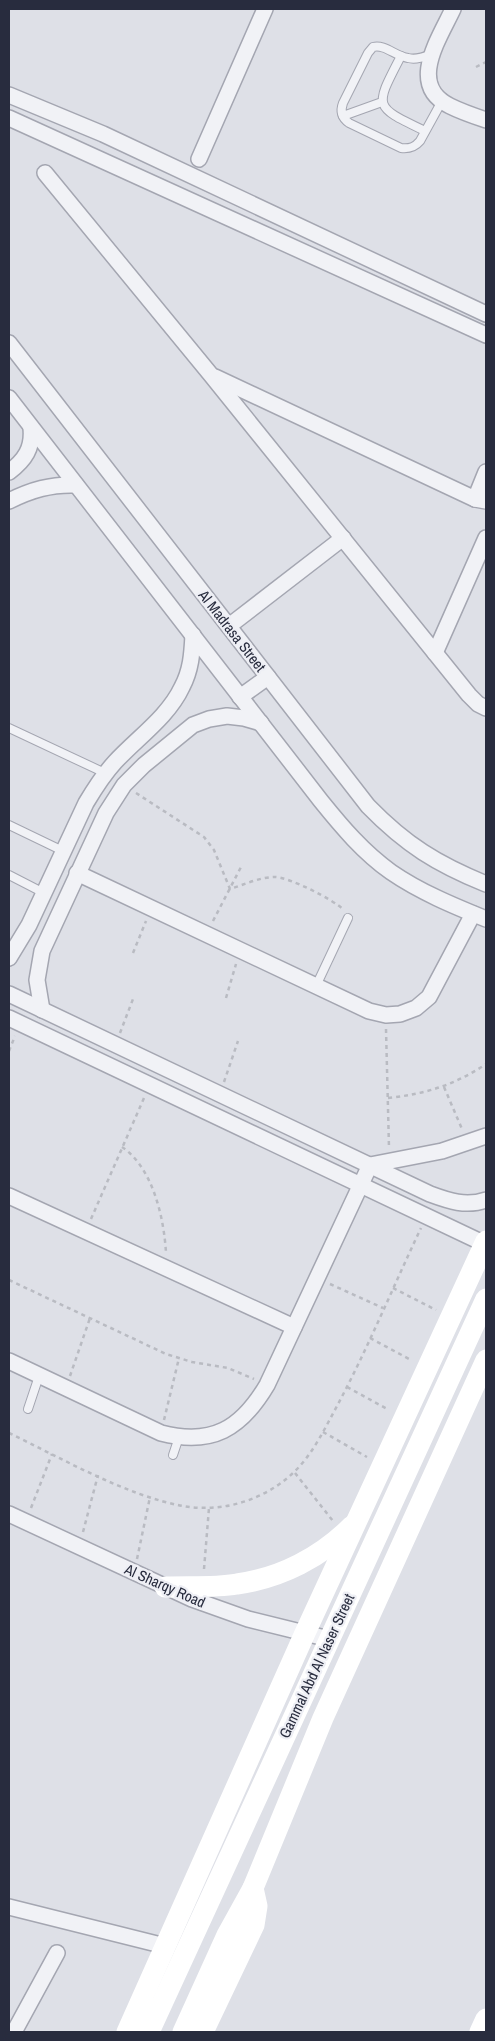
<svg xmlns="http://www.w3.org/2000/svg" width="495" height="2041" viewBox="0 0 495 2041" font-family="'Archivo Narrow',sans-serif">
	<rect width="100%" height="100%" fill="#dee0e7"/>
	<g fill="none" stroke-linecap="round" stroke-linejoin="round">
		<g stroke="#a4a6b1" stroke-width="10">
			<g id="lane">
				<path d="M432,54C424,57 416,60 408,58C395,56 385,44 373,47L368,53L343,103C340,111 342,118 349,123L401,148C410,149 415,147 420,141L442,101"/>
				<path d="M401,56C374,108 373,106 425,131"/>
				<path d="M343,116L382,102"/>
				<path d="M9,728L105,773"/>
				<path d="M9,825L63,851"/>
				<path d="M9,875L44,893"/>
				<path d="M316,986L348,918"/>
				<path d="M28,1409L39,1376"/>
				<path d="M173,1455L179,1437"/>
			</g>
		</g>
		<g stroke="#a4a6b1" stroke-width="18">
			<g id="street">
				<path d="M453,9C439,39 407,85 450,106C462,112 474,116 486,120"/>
				<path d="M9,95L103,134L486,314"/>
				<path d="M9,118L486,335"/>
				<path d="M199,159L265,9"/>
				<path d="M45,173L211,375L469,695L478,704L486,708"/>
				<path d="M9,343L368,806C406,845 437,864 486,884"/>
				<path d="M215,377L475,499L486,501"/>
				<path d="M9,398L321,801C342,827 363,852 391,872C420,892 454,906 486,919"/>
				<path d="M9,472C25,460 33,448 31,428"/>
				<path d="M475,499L486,472"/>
				<path d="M9,501C31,490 51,484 76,485"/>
				<path d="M229,626L343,538"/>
				<path d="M435,653L486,538"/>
				<path d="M240,697L268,677"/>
				<path d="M77,873L369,1011L386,1015L400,1014L416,1008L429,997L473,914"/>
				<path d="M9,958L29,925L86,803C95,788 104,774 115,762C137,738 168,717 182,687C191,670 192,654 193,635"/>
				<path d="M9,994L430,1194C449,1201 466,1207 486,1200"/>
				<path d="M42,1010L37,980L42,951L106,813L124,785L144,765L193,725L209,719L227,716L244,718L261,723"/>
				<path d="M9,1018L485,1244"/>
				<path d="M9,1196L294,1327"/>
				<path d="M9,1361L161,1433C212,1446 241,1429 267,1385L370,1165L442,1151L486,1136"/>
				<path d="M9,1514L192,1599L248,1619L329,1639"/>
				<path d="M9,1907L165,1946"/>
				<path d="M14,2032L57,1953"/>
			</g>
		</g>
		<g stroke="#b9bbc2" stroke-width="2.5" stroke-dasharray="4 4" stroke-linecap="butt">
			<path d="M476,67L486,62"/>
			<path d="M136,793L204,837L214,850L230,889C243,885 260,877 275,877C289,877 334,900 344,910"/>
			<path d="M213,921L241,867"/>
			<path d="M133,953L146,921"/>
			<path d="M226,998L236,964"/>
			<path d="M386,1029L389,1148"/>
			<path d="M120,1033L133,999"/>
			<path d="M9,1051L15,1036"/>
			<path d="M224,1082L238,1041"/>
			<path d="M444,1087L462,1129"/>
			<path d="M388,1098C425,1094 455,1085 486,1064"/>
			<path d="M122,1147C153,1168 164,1218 166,1253"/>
			<path d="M91,1219L144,1098"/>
			<path d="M9,1280L166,1354L192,1362L228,1368L254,1379"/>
			<path d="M330,1284L383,1308"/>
			<path d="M393,1288L436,1310"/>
			<path d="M370,1338L411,1360"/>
			<path d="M70,1376L90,1318"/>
			<path d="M347,1387L389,1410"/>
			<path d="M164,1420L179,1358"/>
			<path d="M323,1432L367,1457"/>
			<path d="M9,1433C61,1458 127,1496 183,1506C223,1513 265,1500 294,1472C313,1454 325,1428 337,1406C368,1348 393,1287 421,1228"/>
			<path d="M295,1473L333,1521"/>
			<path d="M31,1508L52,1454"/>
			<path d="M83,1532L98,1475"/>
			<path d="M137,1559L150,1497"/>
			<path d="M204,1569L209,1508"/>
		</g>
		<use href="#lane" stroke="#f1f2f6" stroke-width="8"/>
		<use href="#street" stroke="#f1f2f6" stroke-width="15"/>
		<g stroke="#fff" stroke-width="21">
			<path d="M165,1587C188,1586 214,1588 237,1584C281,1578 321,1557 352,1526"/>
			<path d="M127,2032L305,1633L486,1241"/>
			<path d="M149,2032L486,1299"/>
			<path d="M183,2032L227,1935L253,1888L323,1718L486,1360"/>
			<path d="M203,2032L254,1925L257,1906L253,1888"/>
			<path d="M480,2032L486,2019"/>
		</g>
	</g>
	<g text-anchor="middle" stroke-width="4.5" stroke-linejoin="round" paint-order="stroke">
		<g font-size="15" fill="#282c3e" stroke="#eeeff5">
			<text transform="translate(232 631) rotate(52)" y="5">Al Madrasa Street</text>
			<text transform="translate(165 1586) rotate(24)" y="5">Al Sharqy Road</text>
			<text transform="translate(317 1666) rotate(-65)" y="5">Gammal Abd Al Naser Street</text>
		</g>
	</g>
	<rect width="495" height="2041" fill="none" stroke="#282c3e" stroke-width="20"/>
</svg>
